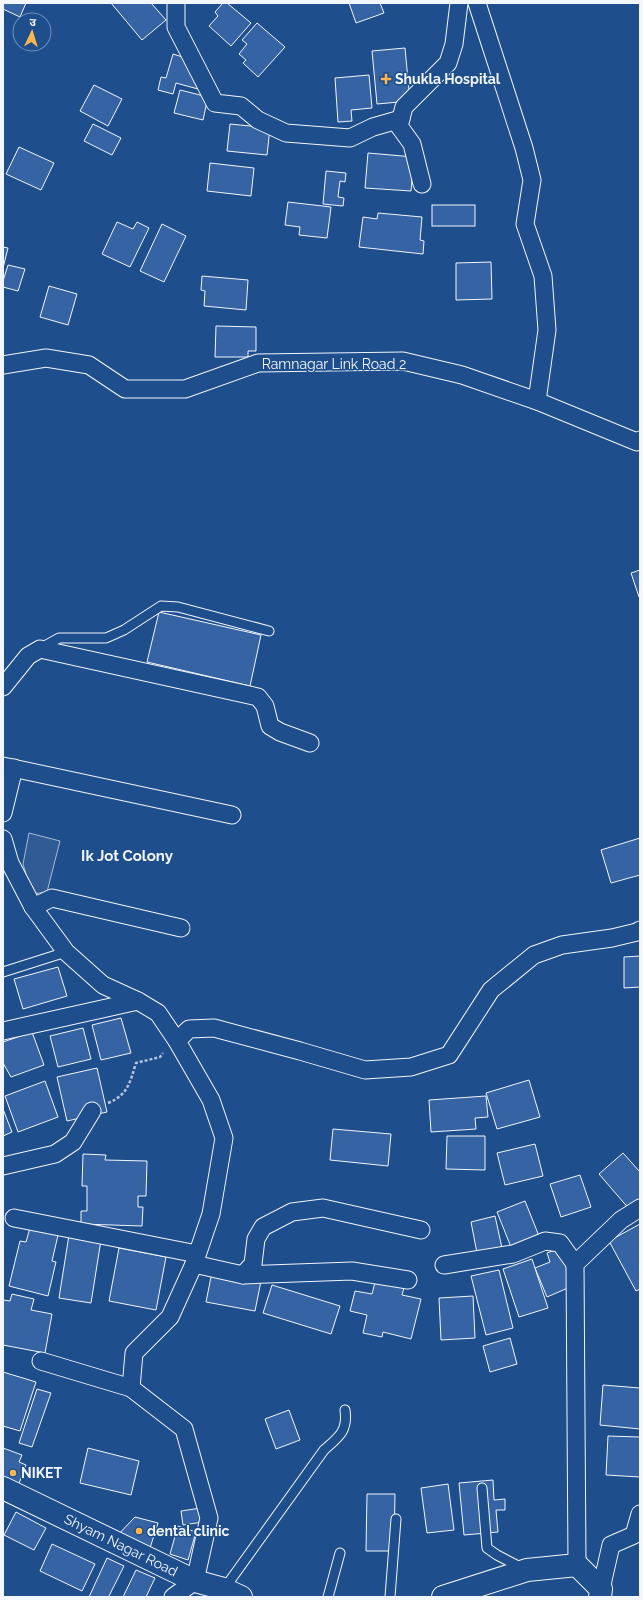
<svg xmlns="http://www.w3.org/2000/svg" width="643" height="1600" viewBox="0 0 643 1600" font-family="Raleway,'Noto Sans Devanagari',sans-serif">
	<rect width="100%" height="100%" fill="#1f4e8c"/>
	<path fill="#305b95" stroke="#a8bbd7" d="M29,833L60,841L47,892L32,894L23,864Z"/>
	<g fill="#3563a3" stroke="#f2f6ff">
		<path d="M3,3H26L20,17L3,9Z"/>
		<path d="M111,3H151L166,20L142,40Z"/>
		<path d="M223,3H227L251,23L231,46L209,26L218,16L215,12Z"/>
		<path d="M349,3H380L384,13L356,23Z"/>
		<path d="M257,23L285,47L258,77L243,63L246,60L239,54L247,44L242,40Z"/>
		<path d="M405,48L410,101L377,104L372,51Z"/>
		<path d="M173,54L192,60L203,70L198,89L176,83L173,94L158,90L161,77L166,78Z"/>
		<path d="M369,75L372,108L351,110L352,121L338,122L335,78Z"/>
		<path d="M94,85L122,99L108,126L80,111Z"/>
		<path d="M180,90L208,97L203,120L174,113Z"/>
		<path d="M93,124L121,138L112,155L84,141Z"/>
		<path d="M230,124L270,128L267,155L227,151Z"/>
		<path d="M19,147L54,163L41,190L6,174Z"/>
		<path d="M368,153L414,157L411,191L365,188Z"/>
		<path d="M210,163L254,168L251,196L207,191Z"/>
		<path d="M326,171L346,173L345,182L340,181L338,197L344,198L343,206L323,204Z"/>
		<path d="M288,202L331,207L327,238L299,235L300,227L285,225Z"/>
		<rect x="432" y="205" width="43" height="21"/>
		<path d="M378,213L422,217L420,240L424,241L423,254L359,247L363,217L377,219Z"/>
		<path d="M117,222L133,229L137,222L149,228L130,267L102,254Z"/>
		<path d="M162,224L186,236L164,282L140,271Z"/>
		<path d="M3,247L8,248L3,268Z"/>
		<path d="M491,262L492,299L456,300V263Z"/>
		<path d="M8,265L25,269L18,291L3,287V281Z"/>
		<path d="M202,276L248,280L246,310L204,306L205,291L201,290Z"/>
		<path d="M49,286L77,294L68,325L40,317Z"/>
		<path d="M216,326L256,327V351H248V357H215Z"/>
		<path d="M640,570V597H639L631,573Z"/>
		<path d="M159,612L261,635L250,686L147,662Z"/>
		<path d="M640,838V875L611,883L601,850Z"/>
		<path d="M640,956V987L624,988V957Z"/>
		<path d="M58,967L67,996L23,1009L14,979Z"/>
		<path d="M121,1018L131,1053L101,1060L92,1025Z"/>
		<path d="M83,1028L91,1059L58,1067L50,1036Z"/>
		<path d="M32,1032L44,1065L11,1077L3,1063V1042Z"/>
		<path d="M97,1068L107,1112L67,1121L57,1077Z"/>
		<path d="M529,1080L540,1117L497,1129L486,1093Z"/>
		<path d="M45,1081L58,1117L18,1132L5,1096Z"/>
		<path d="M486,1096L488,1117L475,1118L476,1129L431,1132L429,1100Z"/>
		<path d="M3,1109L12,1132L3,1136Z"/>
		<path d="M333,1129L391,1134L388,1166L330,1160Z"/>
		<path d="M447,1136H485V1170L446,1169Z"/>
		<path d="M535,1144L543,1176L505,1185L497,1153Z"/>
		<path d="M623,1153L640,1172V1201L630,1210L599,1174Z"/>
		<path d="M83,1154L106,1155L105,1160L147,1161L146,1196H138V1207H143L142,1226L81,1224V1211H87V1186H82Z"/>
		<path d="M580,1175L591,1207L561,1217L550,1184Z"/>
		<path d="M525,1201L539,1236L511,1247L497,1212Z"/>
		<path d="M495,1216L502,1248L477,1253L471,1222Z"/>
		<path d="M31,1224L59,1231L52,1261L56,1262L48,1296L9,1286L20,1241L26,1242Z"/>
		<path d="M640,1224V1289L636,1291L609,1241Z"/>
		<path d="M69,1235L101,1240L91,1303L59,1298Z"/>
		<path d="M562,1247L577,1284L547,1297L535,1268L550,1262L547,1253Z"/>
		<path d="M119,1248L166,1257L156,1310L109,1301Z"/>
		<path d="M532,1259L548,1308L519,1317L503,1269Z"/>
		<path d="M499,1270L513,1328L486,1335L471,1276Z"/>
		<path d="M212,1272L261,1281L255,1311L206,1302Z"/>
		<path d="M376,1278L405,1284L402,1295L421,1299L411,1339L383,1332L382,1337L363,1333L367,1315L350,1311L355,1291L372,1294Z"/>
		<path d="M272,1285L340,1306L331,1334L263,1313Z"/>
		<path d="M12,1294L34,1299L31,1310L52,1314L45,1353L3,1345V1300L10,1301Z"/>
		<path d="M473,1296L475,1338L441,1340L439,1298Z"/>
		<path d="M510,1338L517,1364L490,1372L483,1346Z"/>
		<path d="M3,1372L36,1382L20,1431L3,1426Z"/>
		<path d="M603,1385L640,1388V1429L600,1425Z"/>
		<path d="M37,1389L51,1393L32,1447L19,1443Z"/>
		<path d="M289,1410L300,1440L276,1449L265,1419Z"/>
		<path d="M608,1436L640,1437V1477L606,1475Z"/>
		<path d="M3,1448L22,1455L19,1462L26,1465L18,1486L3,1480Z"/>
		<path d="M88,1448L139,1461L131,1495L80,1483Z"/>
		<path d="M493,1480L494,1500L505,1499V1510H496L498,1532L464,1535L459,1483Z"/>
		<path d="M448,1484L454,1530L427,1533L421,1488Z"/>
		<path d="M367,1494H395L394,1551H366Z"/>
		<path d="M201,1508L203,1522L183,1525L181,1511Z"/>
		<path d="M16,1512L46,1528L34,1550L4,1535Z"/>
		<path d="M135,1517L158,1523L150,1548L114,1539Z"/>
		<path d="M178,1526L196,1532L188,1560L170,1554Z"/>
		<path d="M52,1544L95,1564L82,1591L40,1571Z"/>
		<path d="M107,1558L124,1566L109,1596L111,1597H89Z"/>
		<path d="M136,1570L155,1578L146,1597H123Z"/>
	</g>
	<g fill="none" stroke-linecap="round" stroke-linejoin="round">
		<g stroke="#f2f6ff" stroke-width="11">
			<g id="service">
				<path d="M41,648L59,638H106L124,630L161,606L178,607L269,631"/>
				<path d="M3,972L66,952"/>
				<path d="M482,1488L487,1548L497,1555L522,1568"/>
				<path d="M224,1589L324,1450C339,1437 348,1431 345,1410"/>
				<path d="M328,1597L340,1553"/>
				<path d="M390,1597L396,1519"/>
			</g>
		</g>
		<g stroke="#f2f6ff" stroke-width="19">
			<g id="minor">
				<path d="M176,3V27L215,103L241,106L258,120L286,133L350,138L373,127L401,119"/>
				<path d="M477,3L524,148L532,180L525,224L543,276L547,330L537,401"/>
				<path d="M422,184L412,144L399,126L404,107L448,63L454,44L459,3"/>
				<path d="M3,365L46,358L89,365L125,389H185L258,363L403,361L462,375L537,401L637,442L640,440"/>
				<path d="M3,687L28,656L40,649L258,697L265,706L270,726L280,732L310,743"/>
				<path d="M3,766L232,815"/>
				<path d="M3,813L14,768"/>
				<path d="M3,839L10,863L33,907L66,952L103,985L138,1001L158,1013L177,1041L211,1100L224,1138L211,1214L194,1264L170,1317L134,1353L131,1388L184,1429L209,1518L195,1581L173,1597"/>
				<path d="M33,907L52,898L181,928"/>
				<path d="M3,1031L138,1001"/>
				<path d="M177,1041L189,1029L214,1028L300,1051L365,1070L411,1067L449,1055L491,990L534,955L562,945L612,938L637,932L640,930"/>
				<path d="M3,1166L55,1154L73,1142L92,1111"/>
				<path d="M14,1218L197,1254"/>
				<path d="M194,1264L243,1275L352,1271L408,1280"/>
				<path d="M444,1265L513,1254L545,1241L560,1243L575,1264"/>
				<path d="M243,1275L253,1264L256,1239L263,1227L292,1212L323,1208L421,1230"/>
				<path d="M41,1361L131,1388"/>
				<path d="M577,1565L575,1264L621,1220L640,1208"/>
				<path d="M601,1589L611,1545L634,1535L640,1514"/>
			</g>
		</g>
		<g stroke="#f2f6ff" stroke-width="24">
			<g id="tertiary">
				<path d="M3,1488L195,1581L224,1589L241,1597"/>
				<path d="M443,1597L527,1570L577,1565L601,1589L600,1597"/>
			</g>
		</g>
		<path stroke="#b3c4dc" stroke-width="2.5" stroke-dasharray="3 2" stroke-linecap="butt" d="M108,1103C128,1095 130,1082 136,1063L160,1057L163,1053"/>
		<use href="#service" stroke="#1f4e8c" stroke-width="9"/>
		<use href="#minor" stroke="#1f4e8c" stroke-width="17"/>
		<use href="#tertiary" stroke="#1f4e8c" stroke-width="22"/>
	</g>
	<g fill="#ffb74d" stroke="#1f4e8c" stroke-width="1.5">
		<path d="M384 73h4v4h4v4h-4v4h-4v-4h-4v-4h4z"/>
		<circle cx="13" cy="1473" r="4"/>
		<circle cx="139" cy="1531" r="4"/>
	</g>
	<g text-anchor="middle" stroke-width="3" stroke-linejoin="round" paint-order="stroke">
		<g font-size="14" font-weight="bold" fill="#f2f6ff" stroke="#1f4e8c" text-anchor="start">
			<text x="395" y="84">Shukla Hospital</text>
			<text x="21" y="1478">NIKET</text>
			<text x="147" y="1536">dental clinic</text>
		</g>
		<g font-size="14" fill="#f2f6ff" stroke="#1f4e8c">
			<text x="334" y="369">Ramnagar Link Road 2</text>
			<text transform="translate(121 1545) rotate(26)" y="5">Shyam Nagar Road</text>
		</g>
		<g font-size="15" font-weight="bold" fill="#f2f6ff" stroke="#1f4e8c">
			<text x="127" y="861">Ik Jot Colony</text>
		</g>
	</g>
	<rect width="643" height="1600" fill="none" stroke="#f2f6ff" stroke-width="8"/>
	<g transform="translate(32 32) rotate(4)"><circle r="19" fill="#1f4e8c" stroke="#7391ba"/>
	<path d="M0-3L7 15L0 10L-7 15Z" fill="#ffb74d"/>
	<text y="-6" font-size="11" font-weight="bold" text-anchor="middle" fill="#f2f6ff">उ</text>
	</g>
</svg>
